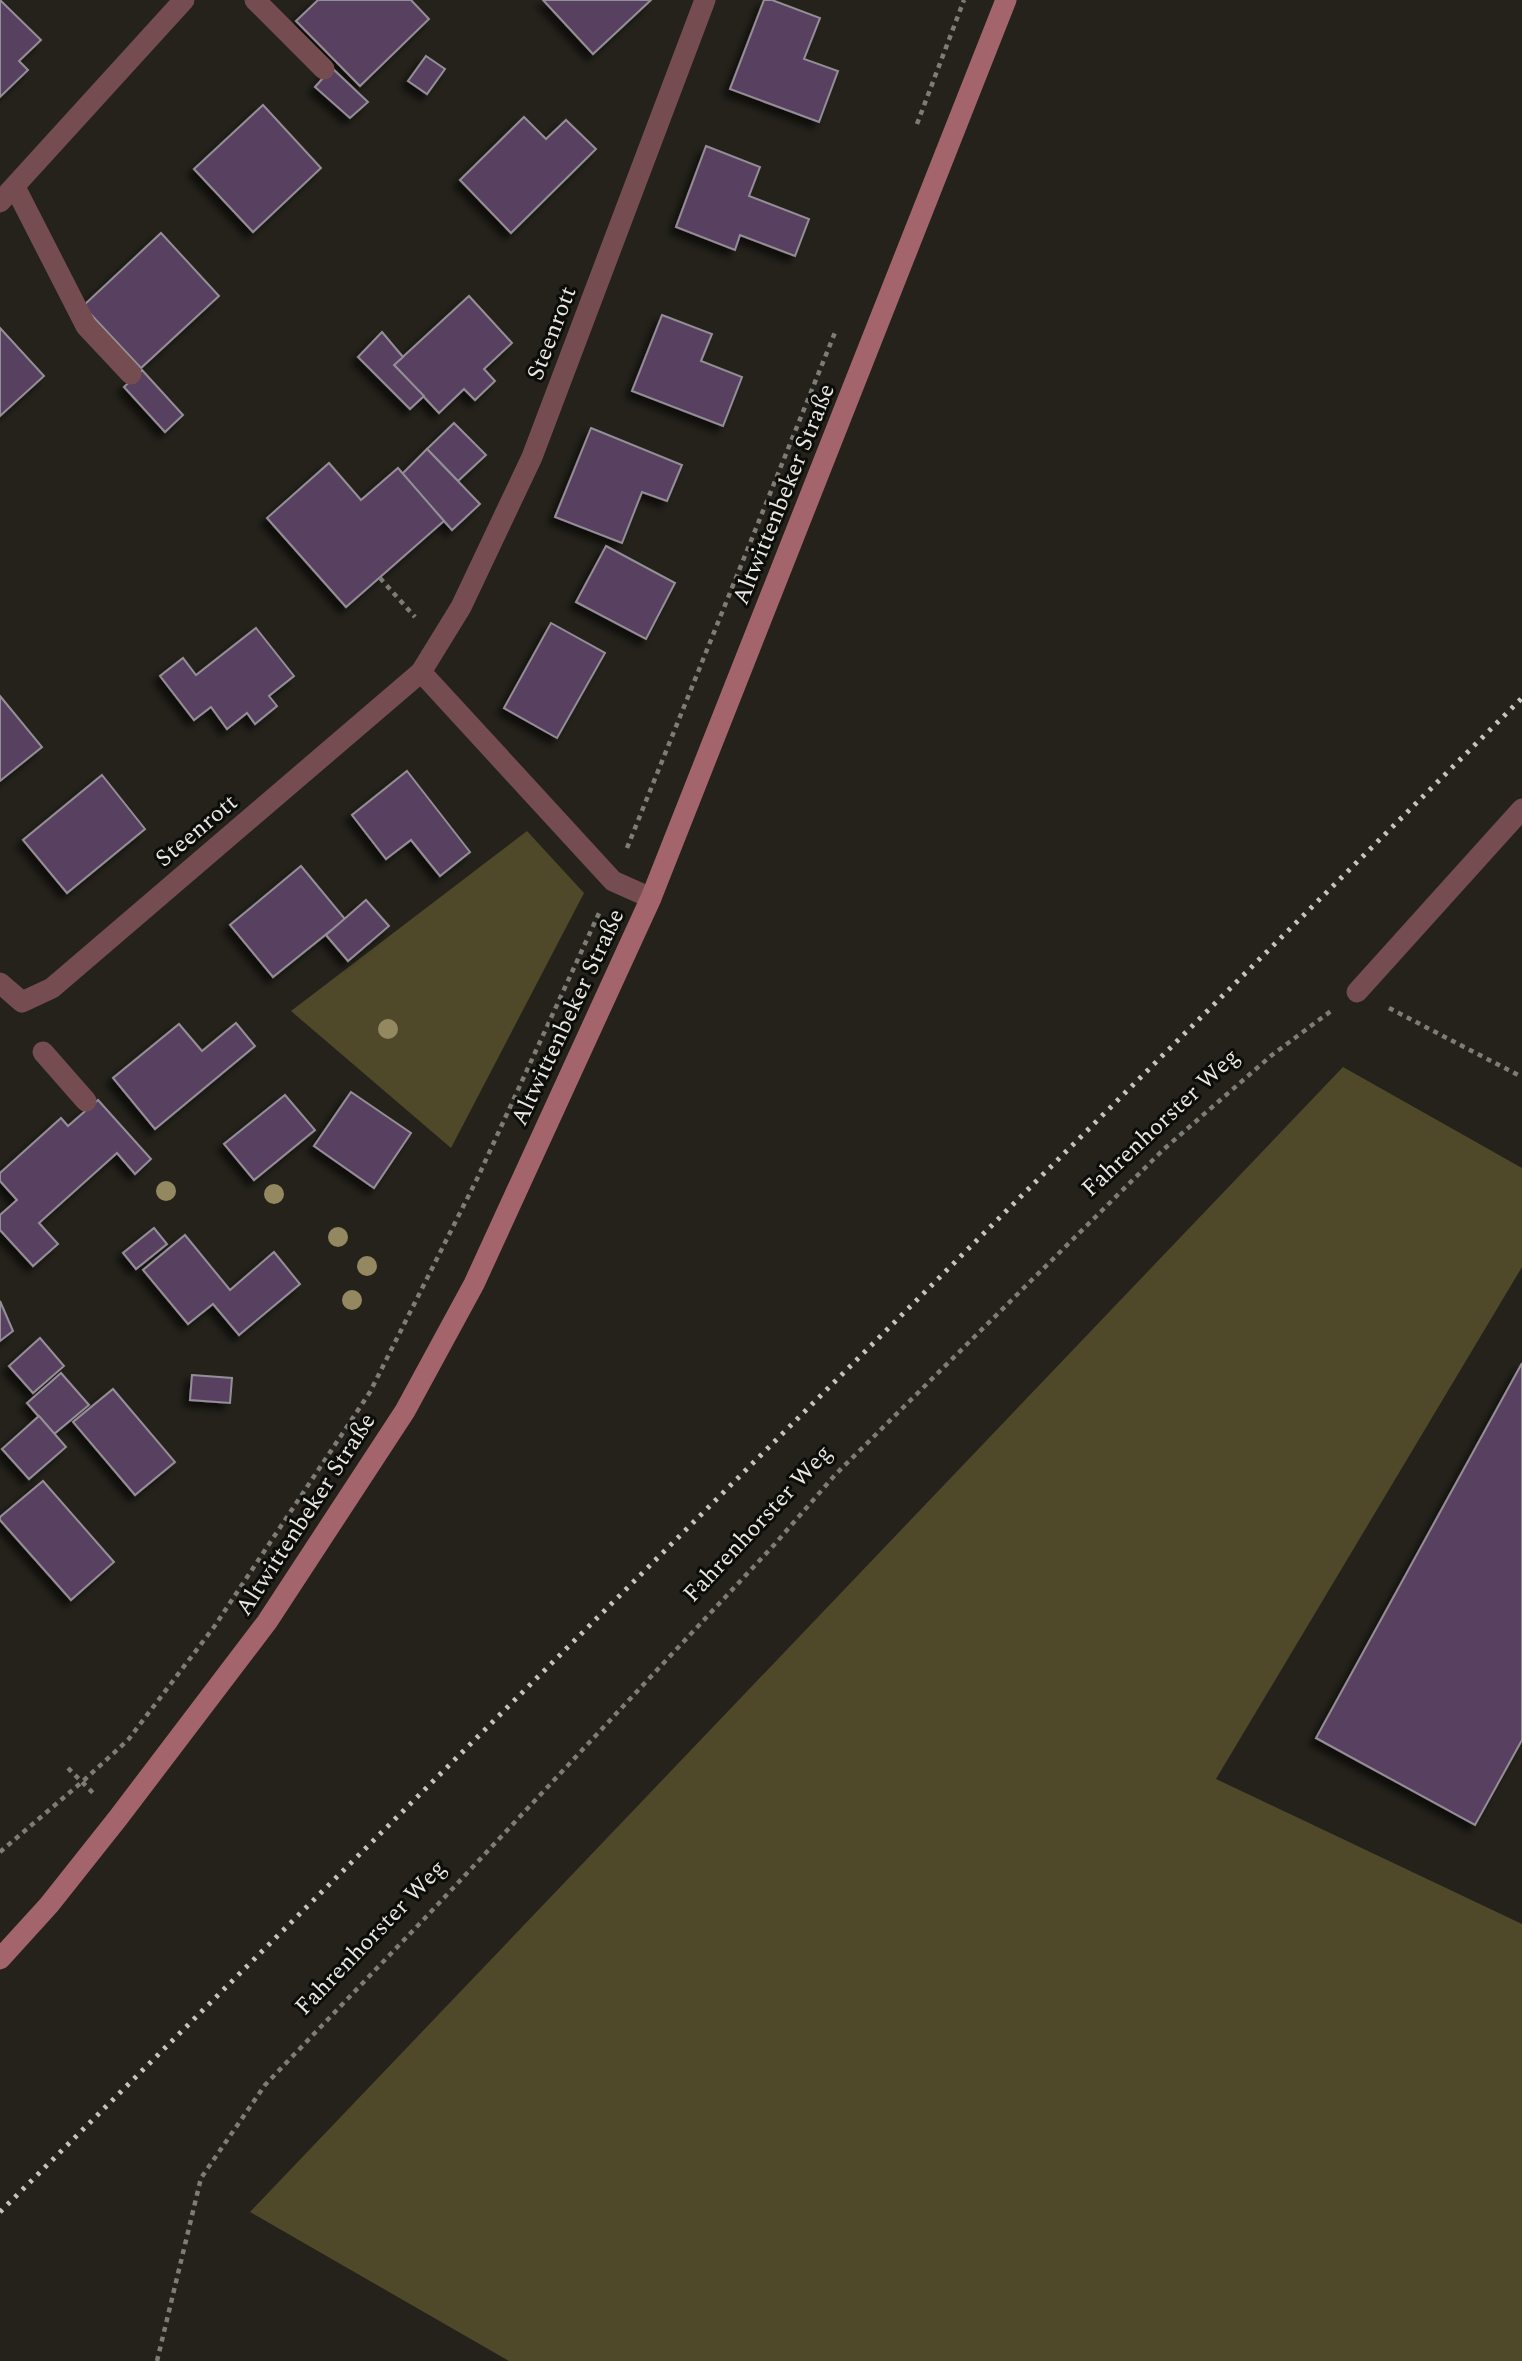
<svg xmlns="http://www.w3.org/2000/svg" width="1522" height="2361" viewBox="0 0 1522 2361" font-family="Spectral,serif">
	<defs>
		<filter id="shadow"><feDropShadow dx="-6" dy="6" stdDeviation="3.5" flood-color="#0009"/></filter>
	</defs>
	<rect width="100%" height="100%" fill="#24221b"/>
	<g fill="#4f4829">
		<path d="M527,831L584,893L451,1148L291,1011Z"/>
		<path d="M1343,1067L1522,1168V1267L1216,1779L1522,1924V2361H509L250,2212Z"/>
	</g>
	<g fill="#594060" stroke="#948e96" stroke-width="2" filter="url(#shadow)">
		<path d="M0,0L41,40L19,61L28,70L0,97Z"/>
		<path d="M318,0H411L429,19L360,86L296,21Z"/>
		<path d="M543,0H651L593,54Z"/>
		<path d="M764,0H772L820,18L804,59L838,71L819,122L730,89Z"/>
		<path d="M426,56L445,69L427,94L408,81Z"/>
		<path d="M332,68L368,102L350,118L315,87Z"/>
		<path d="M263,105L321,168L253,232L194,169Z"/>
		<path d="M524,117L546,139L566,120L596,149L511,233L460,180Z"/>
		<path d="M706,146L760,167L749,196L809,219L795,256L740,235L735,250L676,227Z"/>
		<path d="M161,233L219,296L141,368L83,306Z"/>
		<path d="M469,296L512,343L484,369L495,381L475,400L464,389L439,413L394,365Z"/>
		<path d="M662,315L712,334L701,361L742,377L723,426L632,391Z"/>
		<path d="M0,328L44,376L0,416Z"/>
		<path d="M382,332L403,357L394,365L424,396L410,409L358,357Z"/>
		<path d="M142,370L183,415L165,432L124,387Z"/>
		<path d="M454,423L486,455L458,481L427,449Z"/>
		<path d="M591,428L682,465L667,501L642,492L622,543L555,517Z"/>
		<path d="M427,449L480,504L452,530L402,474Z"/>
		<path d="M329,463L361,500L398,468L444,521L346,607L267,518Z"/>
		<path d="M606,546L675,583L646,639L576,602Z"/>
		<path d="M551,623L605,653L557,738L504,708Z"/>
		<path d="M256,628L294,676L269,696L277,706L255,724L247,713L227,729L211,707L194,720L160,676L183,658L196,675Z"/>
		<path d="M0,696L42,747L0,781Z"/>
		<path d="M407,771L470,852L440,876L411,840L386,859L352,815Z"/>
		<path d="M102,775L145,829L67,893L23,840Z"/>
		<path d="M301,866L345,919L273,977L230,925Z"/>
		<path d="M366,900L389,926L348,961L326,935Z"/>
		<path d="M236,1023L255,1046L155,1129L113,1078L179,1024L202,1051Z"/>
		<path d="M351,1092L411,1133L374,1188L314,1146Z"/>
		<path d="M285,1095L315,1130L254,1180L224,1144Z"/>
		<path d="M98,1100L151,1159L135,1174L117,1153L39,1223L58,1244L33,1266L0,1230V1215L17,1200L0,1181V1173L61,1118L68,1126Z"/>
		<path d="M154,1228L167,1244L136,1269L123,1253Z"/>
		<path d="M185,1235L230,1290L274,1252L300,1284L239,1335L213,1304L188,1324L143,1270Z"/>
		<path d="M0,1301L13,1331L0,1341Z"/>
		<path d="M40,1338L64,1366L33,1393L9,1366Z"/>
		<path d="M1522,1363V1740L1475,1825L1316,1738Z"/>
		<path d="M61,1373L89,1405L54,1434L27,1403Z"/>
		<path d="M192,1375L232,1378L230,1403L190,1400Z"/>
		<path d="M113,1389L175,1462L135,1495L73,1422Z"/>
		<path d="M39,1416L66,1447L29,1479L2,1449Z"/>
		<path d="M43,1481L114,1562L71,1600L0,1520V1517Z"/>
	</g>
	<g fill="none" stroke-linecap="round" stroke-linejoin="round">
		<g stroke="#7e7c77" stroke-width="4.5" stroke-dasharray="5 5" stroke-linecap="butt">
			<path d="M917,124L964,0"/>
			<path d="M380,578L415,617"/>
			<path d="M627,848L836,330"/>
			<path d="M1389,1008L1522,1077"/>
			<path d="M68,1768L95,1795"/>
			<path d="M0,1852L82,1782L128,1740L214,1627L370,1392L478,1177L600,911"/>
			<path d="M157,2361L201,2178L265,2085L426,1917L774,1545L835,1475L1164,1149L1272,1055L1331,1011"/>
		</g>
		<g stroke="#754d51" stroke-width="21">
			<path d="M255,0L324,69"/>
			<path d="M15,187L86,326L131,374"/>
			<path d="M43,1052L86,1101"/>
		</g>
		<g stroke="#754d51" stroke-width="21">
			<path d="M0,202L184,0"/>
			<path d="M421,672L613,881L651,898"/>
			<path d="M0,983L22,1002L52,988L421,672L461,607L532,457L705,0"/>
			<path d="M1357,992L1522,809"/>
		</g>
		<path stroke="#a4646c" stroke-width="21" d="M0,1959L49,1905L118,1818L267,1622L405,1411L474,1284L651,898L1006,0"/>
		<path stroke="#c5c4bf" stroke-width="5" stroke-dasharray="3.5 7" stroke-linecap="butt" d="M0,2212L1522,698"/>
	</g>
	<g fill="#93885f">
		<circle cx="388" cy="1029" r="10"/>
		<circle cx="166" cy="1191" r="10"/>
		<circle cx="274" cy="1194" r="10"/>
		<circle cx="338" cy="1237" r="10"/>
		<circle cx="367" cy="1266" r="10"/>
		<circle cx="352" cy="1300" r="10"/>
	</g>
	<g text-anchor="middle" stroke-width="6" stroke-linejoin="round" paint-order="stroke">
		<g font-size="24" fill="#e8e7e3" stroke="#0c0c09">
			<text transform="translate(551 333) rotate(-69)" y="8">Steenrott</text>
			<text transform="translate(783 494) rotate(-68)" y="8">Altwittenbeker Straße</text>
			<text transform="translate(196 830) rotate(-40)" y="8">Steenrott</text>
			<text transform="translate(567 1017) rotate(-65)" y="8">Altwittenbeker Straße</text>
			<text transform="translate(1160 1122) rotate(-43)" y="8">Fahrenhorster Weg</text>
			<text transform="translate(305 1514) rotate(-57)" y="8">Altwittenbeker Straße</text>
			<text transform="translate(757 1523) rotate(-47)" y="8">Fahrenhorster Weg</text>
			<text transform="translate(370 1937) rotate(-46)" y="8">Fahrenhorster Weg</text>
		</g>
	</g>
</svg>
